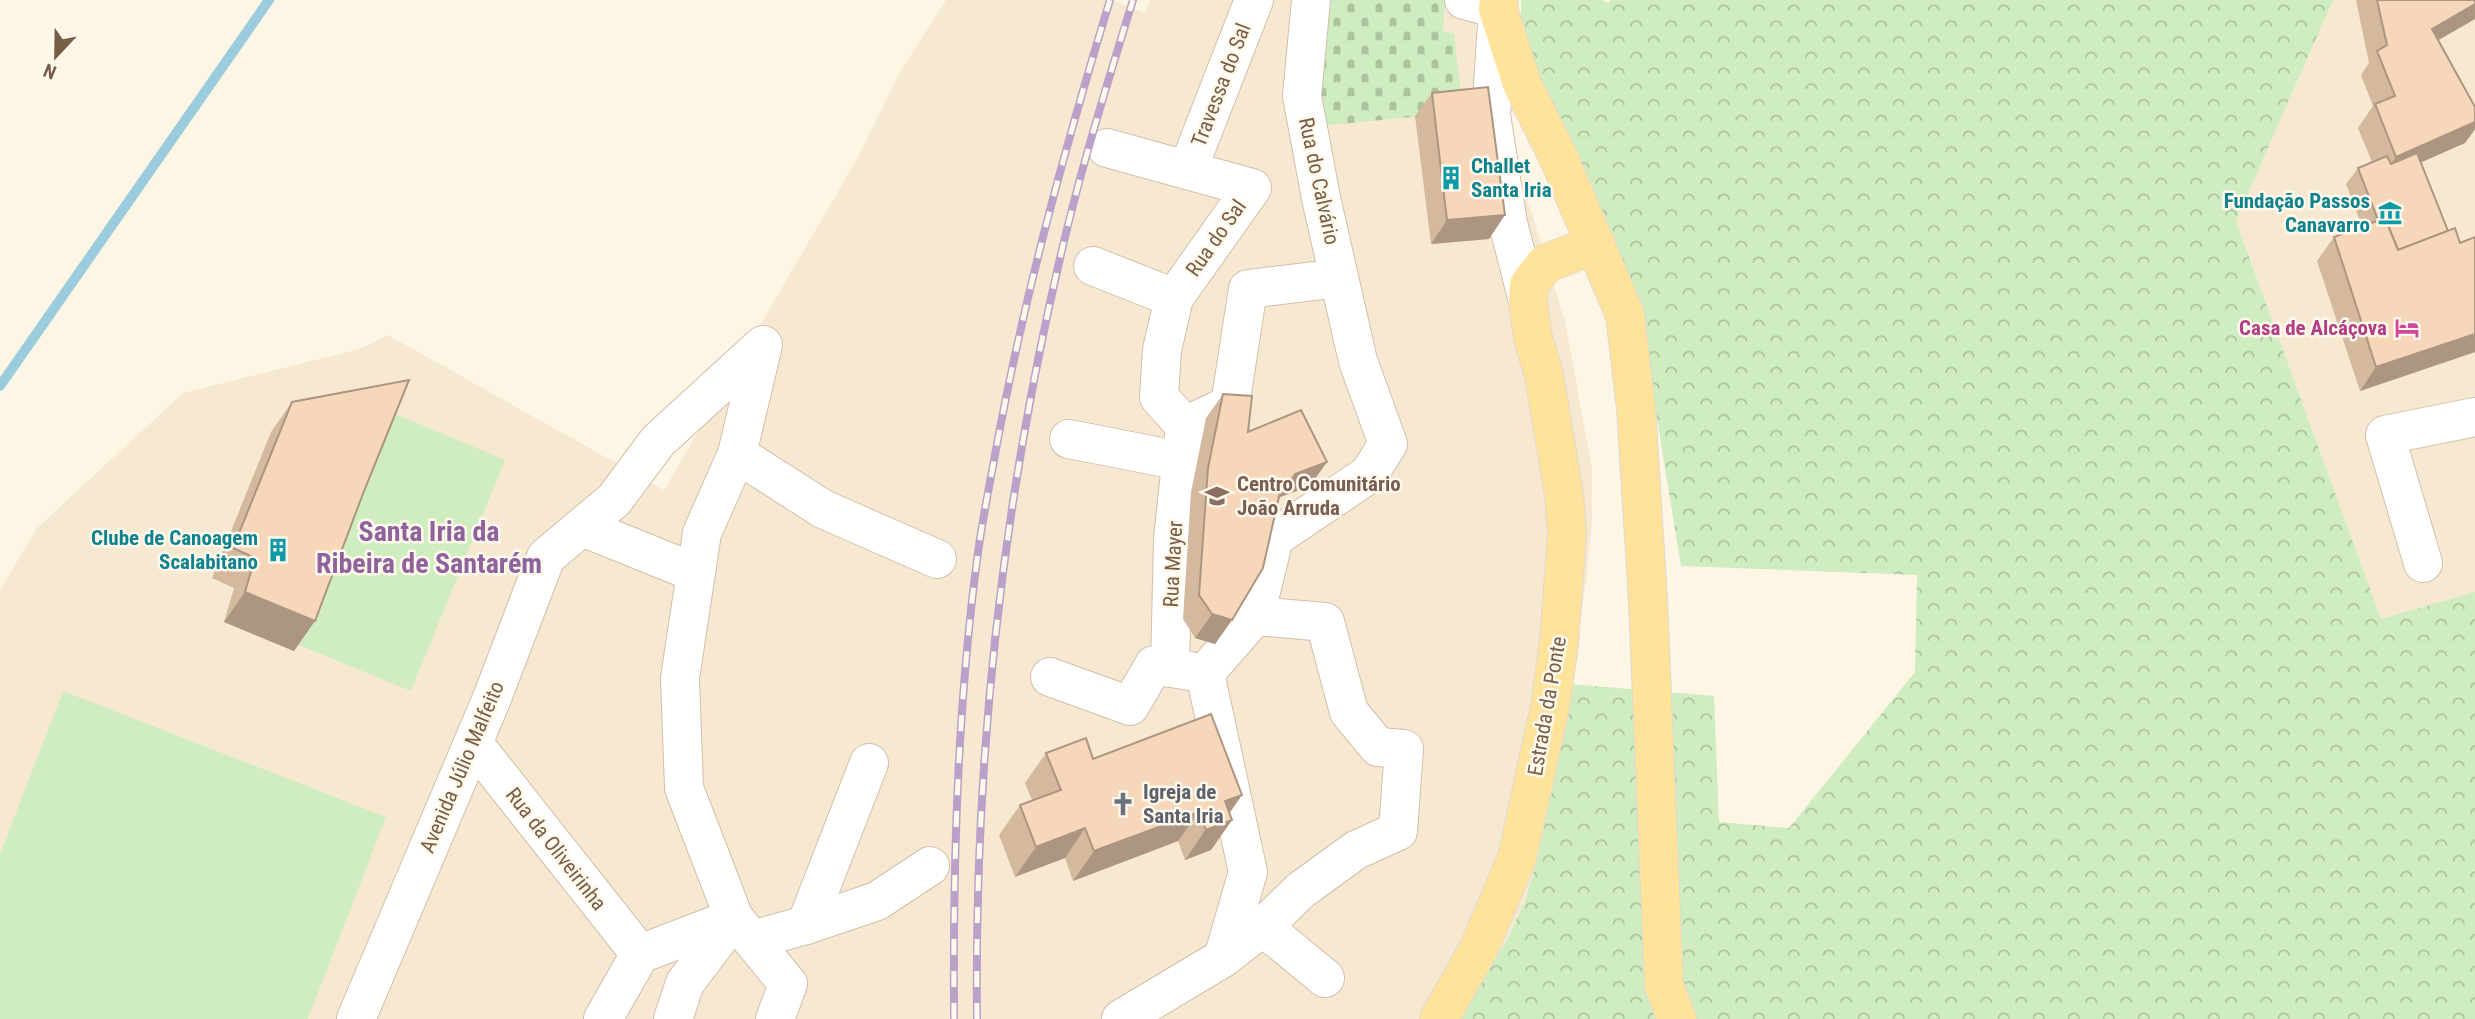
<svg xmlns="http://www.w3.org/2000/svg" width="2475" height="1019" viewBox="0 0 2475 1019" font-family="'Roboto Condensed',sans-serif">
	<defs>
		<pattern id="forest-crowns" width="20" height="18" patternUnits="userSpaceOnUse" patternTransform="scale(1.75)"><rect width="20" height="18" fill="#cfedc1"/><path d="M2 6a3 3 0 1 1 6 0M12 15a3 3 0 1 1 6 0" fill="none" stroke="#adc39f"/></pattern>
		<pattern id="cemetery-stones" width="16" height="16" patternUnits="userSpaceOnUse" patternTransform="scale(1.75)"><rect width="16" height="16" fill="#cfedc1"/><path d="M2 7V4a2 2 0 0 1 4 0v3zM10 15v-3a2 2 0 0 1 4 0v3z" fill="#adc39f"/></pattern>
	</defs>
	<rect width="100%" height="100%" fill="#fef6e4"/>
	<g fill="#f7e9d1">
		<path d="M946,0H1111L1145,13L1150,0H1476V34L1565,321L1592,469V519L1587,575L1576,648L1539,853L1525,901L1507,940L1458,1019H0V590L37,528L183,393L360,349L388,335L664,490L857,159L900,72Z"/>
		<path d="M2333,0H2475V592L2381,620L2236,221Z"/>
	</g>
	<g fill="#cfedc1">
		<path d="M386,410L505,460L411,691L296,644Z"/>
		<path d="M63,691L386,817L308,1019H0V854Z"/>
	</g>
	<path fill="url(#forest-crowns)" d="M1521,0H1601L1609,3L1611,0H2333L2236,221L2381,619L2475,592V1019H1458L1507,940L1525,901L1539,853L1569,684L1714,696L1719,822L1789,828L1915,672L1917,575L1681,566L1656,413L1591,195L1521,45Z"/>
	<path fill="url(#cemetery-stones)" d="M1319,0H1445L1443,32L1454,33L1463,112L1320,126Z"/>
	<g fill="none" stroke-linecap="round" stroke-linejoin="round">
		<path stroke="#9bccdd" stroke-width="10" d="M0,386L269,0"/>
		<g stroke="#d1bfa9" stroke-width="40">
			<g id="minor">
				<path d="M1464,0L1498,9L1491,115L1508,223L1528,301"/>
				<path d="M1107,148L1252,188L1174,298L1162,350L1159,397L1185,426"/>
				<path d="M1188,169L1254,0"/>
				<path d="M1093,266L1174,298"/>
				<path d="M1193,422L1230,405L1248,289L1339,278"/>
				<path d="M1069,439L1181,461"/>
				<path d="M737,454L823,509L937,559"/>
				<path d="M582,527L696,573"/>
				<path d="M2423,563L2385,435L2475,417"/>
				<path d="M1170,668L1173,539L1185,426"/>
				<path d="M1205,673L1255,616L1274,538L1369,474L1388,444L1358,361L1321,198L1302,96L1311,0"/>
				<path d="M1050,677L1130,706L1154,665L1190,671"/>
				<path d="M473,743L640,954"/>
				<path d="M806,925L869,763"/>
				<path d="M1263,927L1325,978"/>
				<path d="M752,940L806,925L877,901L930,866"/>
				<path d="M1223,958L1263,927L1301,890L1356,850L1398,831L1404,749L1378,747L1349,712L1325,622L1255,616"/>
				<path d="M356,1019L492,698L546,557L614,500L658,441L763,345L737,454L702,533L680,678L684,788L734,918L788,984L775,1019"/>
				<path d="M603,1019L640,954L734,918"/>
				<path d="M673,1019L685,983L734,918"/>
				<path d="M1121,1019L1223,958L1248,872L1205,673"/>
			</g>
		</g>
		<g stroke="#dfd8d3" stroke-width="40">
			<g id="major">
				<path d="M1499,0L1498,9L1522,84L1557,154L1625,315L1636,408L1648,600L1664,986L1677,1019"/>
				<path d="M1439,1019L1479,948L1517,858L1550,707L1559,643L1567,534L1564,494L1544,375L1533,338L1528,301L1529,285L1545,264L1596,244"/>
			</g>
		</g>
		<use href="#minor" stroke="#fff" stroke-width="38"/>
		<use href="#major" stroke="#ffe39a" stroke-width="38"/>
		<g stroke="#baa1c9" stroke-width="8">
			<g id="rail">
				<path d="M954,1019C953,866 957,712 977,560C981,529 987,497 993,466C1021,308 1063,154 1110,0"/>
				<path d="M977,1019C974,762 1002,505 1061,254C1081,168 1107,84 1133,0"/>
			</g>
		</g>
		<use href="#rail" stroke="#fff9ec" stroke-width="5" stroke-dasharray="16" stroke-linecap="butt"/>
	</g>
	<g fill="#d4b99f">
		<path d="M2356,0H2475V19L2438,40L2475,107V129L2465,143L2421,162L2448,231L2460,243L2475,237V352L2360,391L2317,261L2334,237L2362,226L2346,184L2358,168L2372,162L2358,128L2373,106L2361,75L2369,63Z"/>
		<path d="M1432,93L1489,239L1431,244L1415,116Z"/>
		<path d="M1223,394L1248,432L1310,486L1280,497L1278,501L1232,620L1215,644L1195,638L1183,619L1191,492L1206,418Z"/>
		<path d="M292,402L294,651L224,622L234,588L212,578L271,432Z"/>
		<path d="M1046,753L1242,795L1229,813L1232,820L1211,850L1185,860L1178,841L1073,881L1065,858L1015,877L999,835L1020,805L1032,800L1025,783Z"/>
	</g>
	<g fill="#ac9682">
		<path d="M2475,4V19L2416,53L2432,29Z"/>
		<path d="M2475,122V129L2465,143L2379,181L2396,157Z"/>
		<path d="M1505,215L1489,239L1431,244L1447,220Z"/>
		<path d="M2475,334V352L2360,391L2376,367Z"/>
		<path d="M1327,462L1310,486L1280,497L1274,505L1280,492L1295,474Z"/>
		<path d="M245,592L315,621L294,651L224,622Z"/>
		<path d="M1212,614L1232,620L1215,644L1195,638Z"/>
		<path d="M1242,795L1222,824L1232,820L1211,850L1185,860L1225,801Z"/>
		<path d="M1199,812L1178,841L1073,881L1094,851Z"/>
		<path d="M1085,828L1065,858L1015,877L1036,847Z"/>
	</g>
	<g fill="#f6d7b9" stroke="#ac9682" stroke-width="2">
		<path d="M2377,0H2475V4L2432,29L2475,107V122L2396,157L2375,104L2395,96L2377,51L2387,45Z"/>
		<path d="M1488,87L1505,215L1447,220L1432,93Z"/>
		<path d="M2417,153L2448,231L2398,250L2385,218L2378,220L2358,168L2387,156L2391,164Z"/>
		<path d="M2385,218L2398,250L2455,228L2460,243L2475,237V334L2376,367L2334,237Z"/>
		<path d="M409,380L364,491L315,621L245,592L255,558L233,548L292,402Z"/>
		<path d="M1223,394L1252,396L1248,432L1301,410L1327,462L1295,474L1291,481L1280,492L1263,568L1232,620L1212,614L1199,595L1208,468Z"/>
		<path d="M1211,714L1242,795L1225,801L1232,820L1206,830L1199,812L1094,851L1085,828L1036,847L1020,805L1061,790L1046,753L1086,738L1093,759Z"/>
	</g>
	<defs>
		<g id="building-bare" transform="scale(1.89)"><path d="M-4-6H4V6H1V3H-1V6H-4ZM-2.5-4.3h1.7v1.8h-1.7ZM.8-4.3h1.7v1.8H.8ZM-2.5-1h1.7V.8h-1.7ZM.8-1h1.7V.8H.8Z" fill="#0f9aa8" stroke="#fff9ec" stroke-width="2.5" paint-order="stroke"/></g>
		<g id="museum-bare" transform="scale(1.89)"><path d="M0-6L6-3V-2H-6V-3ZM-5-1h2V3h-2ZM-1-1h2V3h-2ZM3-1h2V3H3ZM-6 4H6V6H-6Z" fill="#0f9aa8" stroke="#fff9ec" stroke-width="2.5" paint-order="stroke"/></g>
		<g id="hotel-bare" transform="scale(1.89)"><path d="M-6-4.5h1.5V1H6V5H4.5V3h-9V5H-6ZM-4 0a1.8 1.8 0 1 1 3.6 0ZM.5 0V-2.5h3Q6-2.5 6 0Z" fill="#d1479c" stroke="#fff9ec" stroke-width="2.5" paint-order="stroke"/></g>
		<g id="school-bare" transform="scale(1.89)"><path d="M0-5L7-2L0 1L-7-2ZM-4 1L0 2.5L4 1V4Q0 6-4 4Z" fill="#8d6e63" stroke="#fff9ec" stroke-width="2.5" paint-order="stroke"/></g>
		<g id="church-bare" transform="scale(1.89)"><path d="M-1.2-6h2.4v3.5h3.3v2.4h-3.3V6h-2.4V-.1h-3.3v-2.4h3.3Z" fill="#6b7280" stroke="#fff9ec" stroke-width="2.5" paint-order="stroke"/></g>
	</defs>
	<g fill-rule="evenodd">
		<use href="#building-bare" x="1451" y="178"/>
		<use href="#museum-bare" x="2390" y="213"/>
		<use href="#hotel-bare" x="2407" y="328"/>
		<use href="#school-bare" x="1217" y="496"/>
		<use href="#building-bare" x="278" y="550"/>
		<use href="#church-bare" x="1123" y="804"/>
	</g>
	<g text-anchor="middle" stroke-width="5" stroke-linejoin="round" paint-order="stroke">
		<g font-size="21" fill="#795e47" stroke="#fff9ec">
			<text transform="translate(1221 85) rotate(-69)" y="7">Travessa do Sal</text>
			<text transform="translate(1319 181) rotate(78)" y="7">Rua do Calvário</text>
			<text transform="translate(1216 238) rotate(-55)" y="7">Rua do Sal</text>
			<text transform="translate(1173 564) rotate(-87)" y="7">Rua Mayer</text>
			<text transform="translate(1547 706) rotate(-80)" y="7">Estrada da Ponte</text>
			<text transform="translate(462 767) rotate(-67)" y="7">Avenida Júlio Malfeito</text>
			<text transform="translate(556 849) rotate(52)" y="7">Rua da Oliveirinha</text>
		</g>
		<g font-size="21" font-weight="bold" fill="#0d838f" stroke="#fff9ec" text-anchor="end">
			<text x="1471" y="173" text-anchor="start">Challet<tspan x="1471" dy="24">Santa Iria</tspan></text>
			<text x="2370" y="208">Fundação Passos<tspan x="2370" dy="24">Canavarro</tspan></text>
			<text x="258" y="545">Clube de Canoagem<tspan x="258" dy="24">Scalabitano</tspan></text>
		</g>
		<g font-size="21" font-weight="bold" fill="#b23c85" stroke="#fff9ec" text-anchor="end">
			<text x="2387" y="335">Casa de Alcáçova</text>
		</g>
		<g font-size="21" font-weight="bold" fill="#785e54" stroke="#fff9ec" text-anchor="start">
			<text x="1237" y="491">Centro Comunitário<tspan x="1237" dy="24">João Arruda</tspan></text>
		</g>
		<g font-size="21" font-weight="bold" fill="#5b616d" stroke="#fff9ec" text-anchor="start">
			<text x="1143" y="799">Igreja de<tspan x="1143" dy="24">Santa Iria</tspan></text>
		</g>
		<g font-size="28" font-weight="bold" fill="#8f629d" stroke="#fff9ec">
			<text x="429" y="541">Santa Iria da<tspan x="429" dy="32">Ribeira de Santarém</tspan></text>
		</g>
	</g>
	<g transform="translate(56 56) rotate(202)" stroke="#fff9ec" stroke-width="5" paint-order="stroke">
	<path d="M0-5L12 26L0 18L-12 26Z" fill="#795e47"/>
	<text y="-10" font-size="19" font-weight="bold" text-anchor="middle" fill="#795e47">N</text>
	</g>
</svg>
